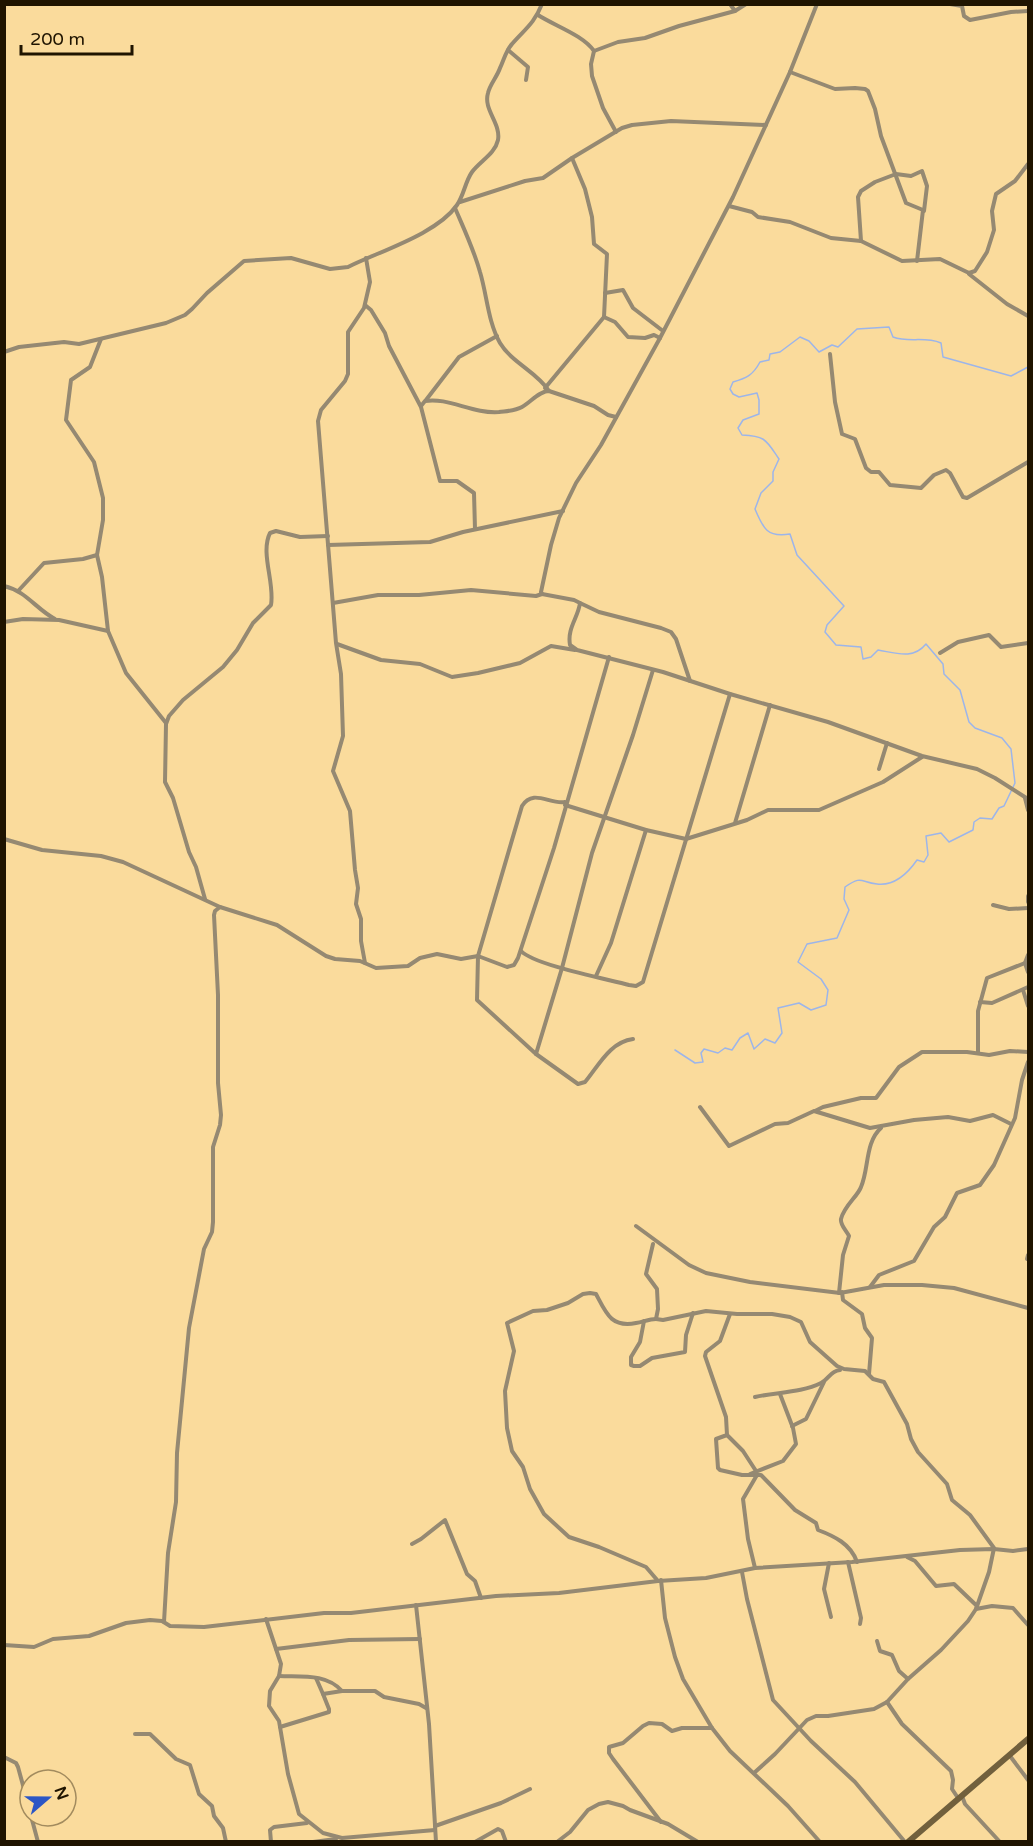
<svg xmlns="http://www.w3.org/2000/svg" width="1033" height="1846" viewBox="0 0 1033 1846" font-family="'Varela Round',sans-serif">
	<rect width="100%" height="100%" fill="#fadb9c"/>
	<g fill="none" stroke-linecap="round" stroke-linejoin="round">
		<path stroke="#9cb5ea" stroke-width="1.5" d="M675,1050L695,1063L703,1062L701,1053L704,1049L718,1053L725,1048L732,1050L740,1038L748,1033L754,1049L765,1039L775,1043L782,1033L778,1008L799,1003L811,1010L826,1005L828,990L821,979L798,962L807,944L837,938L849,910L844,899L845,887C862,875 860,882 877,884C894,886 908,873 917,860L924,862L928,855L926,836L941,833L949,842L973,830L974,822L980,818L992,819L999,808L1004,806L1015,783L1011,749L1002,738L975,728L969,722L960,690L944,674L943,664L926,644C913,660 896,653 878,650L871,657L863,659L861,647L836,645L825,632L827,625L844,606L797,555L790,534C767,538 763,528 755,509L761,493L773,481V472L779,459C766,440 766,436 742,435L738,428L743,420L759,414V400L757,393L739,397L733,394L730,389L733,382C747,378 753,375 760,362L769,360L770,354L780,352L800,337L809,341L819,352L832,345L838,347L857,329L889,327L893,337C909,343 924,336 941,343L943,357L1011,376L1028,367"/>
		<g stroke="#958972" stroke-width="4">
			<path d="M730,4L735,11L746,4"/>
			<path d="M817,4L790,72L733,197L660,338L601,445L576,483L559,518L551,545L541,592L542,594L574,600L580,603C578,618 567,628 570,645L577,650L663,672L730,694L828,722L922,756L977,769L995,778L1028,799"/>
			<path d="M950,4L962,6L964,16L970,20L1011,12L1028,11"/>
			<path d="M538,15C555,26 583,35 594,51L591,64L592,76L603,108L616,132"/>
			<path d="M508,50L528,67L526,80"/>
			<path d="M594,51L618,42L645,38L679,26L735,11"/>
			<path d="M790,72L835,89L855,88L865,89L868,91L875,109L881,136L906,203L923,210L917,261"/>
			<path d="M572,158L585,189L592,217L594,244L607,254L604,317"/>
			<path d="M460,202L525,181L543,178L572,158L622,128L632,125L671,121L766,125"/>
			<path d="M729,206L752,212L758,217L790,222L831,238L861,241L902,261L940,259L969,273L975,271L987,252L994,230L992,211L996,194L1015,181L1028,164"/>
			<path d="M455,208C464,229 474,250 480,272C487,295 488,322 500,343C512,363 537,372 549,391"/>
			<path d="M861,241L858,197L861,191L875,182L896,174L911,176L922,171L927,186L924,211"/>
			<path d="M969,274L1007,304L1028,316"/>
			<path d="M605,293L623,290L633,308L663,331"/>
			<path d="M365,305L371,310L385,333L389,346L421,407L440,481H457L474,493L475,529"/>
			<path d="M101,339L90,367L71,380L66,420L94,462L103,498V520L97,555L102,577L108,631L126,673L166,723"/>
			<path d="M4,352L19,347L64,342L79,344L166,323L185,315L192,309L207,293L244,261L291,258L330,269L348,267C380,251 437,234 457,205C464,195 465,182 472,172C480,161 495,154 498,140C501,123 483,110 488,93C490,84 497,77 500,68C504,60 506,50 512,44C525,29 534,24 542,4"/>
			<path d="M830,354L835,402L842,434L855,439L866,468L871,472H879L890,485L921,488L934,475L946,470L950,473L963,497L967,498L1028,462"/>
			<path d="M545,388L604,317L615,322L628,337L645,338L654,335L660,338"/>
			<path d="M426,400L459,357L497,336"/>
			<path d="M421,406L425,401C448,397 473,414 499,412C506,411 515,411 522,407C531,402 539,391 549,391L594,406L608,415L616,417"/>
			<path d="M328,545L430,542L463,532L563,511"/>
			<path d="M4,586C26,591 36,609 55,619"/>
			<path d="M19,590L44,563L83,559L97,555"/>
			<path d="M333,603L378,595H419L471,590L536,596L542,594"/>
			<path d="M580,603L599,612L661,628L671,632L676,639L690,681"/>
			<path d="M4,622L23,619L59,620L108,631"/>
			<path d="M337,644L381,660L420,664L452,677L478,673L520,663L551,646L575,650"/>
			<path d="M940,653L958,642L989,635L1001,647L1028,643"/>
			<path d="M879,769L887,743"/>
			<path d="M1025,798L1028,810"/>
			<path d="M565,802C550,805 533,788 522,806L478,956L477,1000L536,1054L578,1084L585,1082C599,1065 610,1042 633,1039"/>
			<path d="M565,805L646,830L686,839L747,820L768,810H819L883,782L922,757"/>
			<path d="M735,823L770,705"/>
			<path d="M4,839L42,850L101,856L123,862L220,907L277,925L326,956L335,959L360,961L376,968L408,966L420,958L437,954L461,959L478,956L507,967L514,965L518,958L554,848L609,657"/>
			<path d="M1028,896V902"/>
			<path d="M205,899L196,867L189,852L173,798L165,782L166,724L169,716L183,700L223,667L237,650L253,623L271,605C275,583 260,553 270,533L276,531L300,537L328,536"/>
			<path d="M993,905L1009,909L1028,908"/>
			<path d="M521,951C534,965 607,979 629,985L636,986L643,982L730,694"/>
			<path d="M365,963L361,941V919L356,904L358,888L355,870L350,811L333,771L343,736L341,674L336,643L318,421L321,410L345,381L348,374V332L364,308L370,282L366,258"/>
			<path d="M1025,963L1028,972"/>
			<path d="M596,976L611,943L646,830"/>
			<path d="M1023,990L1028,1006"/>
			<path d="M980,1002L992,1003L1028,987"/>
			<path d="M978,1053V1011L987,978L1025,963L1028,955"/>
			<path d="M536,1054L562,968L592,853L633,735L653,670"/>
			<path d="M700,1107L729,1146L775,1124L788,1123L814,1111L870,1128L914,1120L948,1117L970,1121L993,1115L1011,1124"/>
			<path d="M815,1111L823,1107L861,1098H876L899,1067L922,1052H967L989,1055L1010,1051L1028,1052"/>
			<path d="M636,1226L689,1265L706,1273L750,1282L840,1293L884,1285H922L954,1288L1028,1308"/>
			<path d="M653,1244L646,1274L657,1289L658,1309L656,1319C649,1319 643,1322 636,1323C611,1328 606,1313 596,1294L590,1293L583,1294L568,1303L547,1310L533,1311L507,1323L514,1351L505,1391L507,1428L512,1451L523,1467L530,1489L544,1514L569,1537L599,1547L646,1567L658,1581"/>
			<path d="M1027,1259L1028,1255"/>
			<path d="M870,1287L879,1275L914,1261L934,1227L945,1217L957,1193L980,1185L994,1165L1015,1118L1022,1080L1028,1062"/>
			<path d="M842,1292L843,1300L862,1314L865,1328L872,1338L869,1374"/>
			<path d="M839,1293L843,1255L849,1236C846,1230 840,1225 841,1219C844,1206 858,1196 861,1187C869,1169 865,1142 881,1128"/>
			<path d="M730,1314L720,1341L706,1352L705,1356L726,1417L727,1435L716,1439L718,1468L720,1470L742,1475H761L795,1510L816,1523L818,1530C834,1536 851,1544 857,1562"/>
			<path d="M656,1319L663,1320L706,1311L737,1314H772L790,1317L801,1322L810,1342L837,1366L844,1369L865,1371L873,1379L884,1382L907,1424L911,1439L918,1452L947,1484L952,1500L970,1515L994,1548L989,1572L976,1609L968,1621L941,1650L908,1679L887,1702L874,1709L828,1716H816L807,1720L775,1754L754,1773"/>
			<path d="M644,1321L640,1342L631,1357V1365L634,1366H640L652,1358L685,1352L686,1335L693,1313"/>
			<path d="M755,1397C776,1392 801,1393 821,1383C829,1379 830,1371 840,1370"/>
			<path d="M792,1426L806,1419L824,1382"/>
			<path d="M727,1435L743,1451L756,1471"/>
			<path d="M750,1474L783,1461L796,1444L793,1428L780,1394"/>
			<path d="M412,1544L421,1539L445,1520L467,1574L475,1581L481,1598"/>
			<path d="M907,1557L915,1561L936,1586L954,1584L977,1606"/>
			<path d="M848,1562L861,1618L860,1624"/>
			<path d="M829,1563L824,1589L831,1617"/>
			<path d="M755,1568L748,1539L743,1499L757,1475"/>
			<path d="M742,1572L747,1599L773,1700L811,1741L855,1782L905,1842"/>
			<path d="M661,1580L665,1618L675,1657L683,1679L712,1728L730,1751L788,1806L820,1842"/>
			<path d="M416,1605L429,1724L436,1842"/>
			<path d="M976,1609L992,1606L1013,1608L1028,1625"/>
			<path d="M266,1619L281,1664L279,1676L270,1691L269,1706L279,1721L288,1774L299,1814L323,1833L342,1838L435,1830"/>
			<path d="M164,1622L168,1553L176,1502L177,1453L189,1328L204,1249L212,1232L213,1222V1147L220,1125L221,1115L218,1083V995L214,915L215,911L220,907"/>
			<path d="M877,1641L880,1651L892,1655L899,1671L908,1679"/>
			<path d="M4,1645L34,1647L53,1639L89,1636L126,1623L150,1620L162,1621L170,1626L204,1627L324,1613H351L496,1596L559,1593L658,1581L706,1578L755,1568L852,1562L960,1550L994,1549L1013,1551L1028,1549"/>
			<path d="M276,1649L349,1640L420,1639"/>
			<path d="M279,1676C301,1677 326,1673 342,1691H375L384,1697L419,1704L426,1708"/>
			<path d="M316,1678L323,1694L342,1691"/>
			<path d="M887,1702L902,1724L951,1771L953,1780L952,1789L958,1798"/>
			<path d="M280,1727L329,1712V1709L323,1694"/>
			<path d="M135,1734H150L176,1759L190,1765L199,1794L212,1806L214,1816L223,1828L226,1842"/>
			<path d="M1010,1756L1028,1780"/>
			<path d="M4,1757L16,1763L18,1767L30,1811"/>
			<path d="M962,1796L965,1804L1000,1842"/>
			<path d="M31,1816L38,1842"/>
			<path d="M661,1822L613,1759L609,1753V1747L623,1743L643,1726L649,1723L662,1724L672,1731L682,1728H712"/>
			<path d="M435,1826L501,1803L530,1789"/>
			<path d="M271,1842L270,1830L274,1827L307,1823"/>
			<path d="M313,1842L336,1839"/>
			<path d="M475,1842L498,1829L502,1831L506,1842"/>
			<path d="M557,1842L570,1832L588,1810L599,1804L608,1802L623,1806L630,1810L668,1824L698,1842"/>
		</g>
		<path stroke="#71603d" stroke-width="6" d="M908,1842L1028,1739"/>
	</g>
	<rect width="1033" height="1846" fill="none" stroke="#1f1400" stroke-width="12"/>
	<g transform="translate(48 1798) rotate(70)"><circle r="28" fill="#fadb9c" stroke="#a28b5e" stroke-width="1.5"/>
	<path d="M0-4.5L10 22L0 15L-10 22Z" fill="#2b56c5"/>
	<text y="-9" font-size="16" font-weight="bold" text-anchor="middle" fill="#1f1400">N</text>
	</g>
	<path d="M21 45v9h111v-9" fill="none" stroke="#1f1400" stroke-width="3"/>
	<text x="30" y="45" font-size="18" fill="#1f1400" stroke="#fadb9c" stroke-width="4.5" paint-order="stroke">200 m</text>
</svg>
